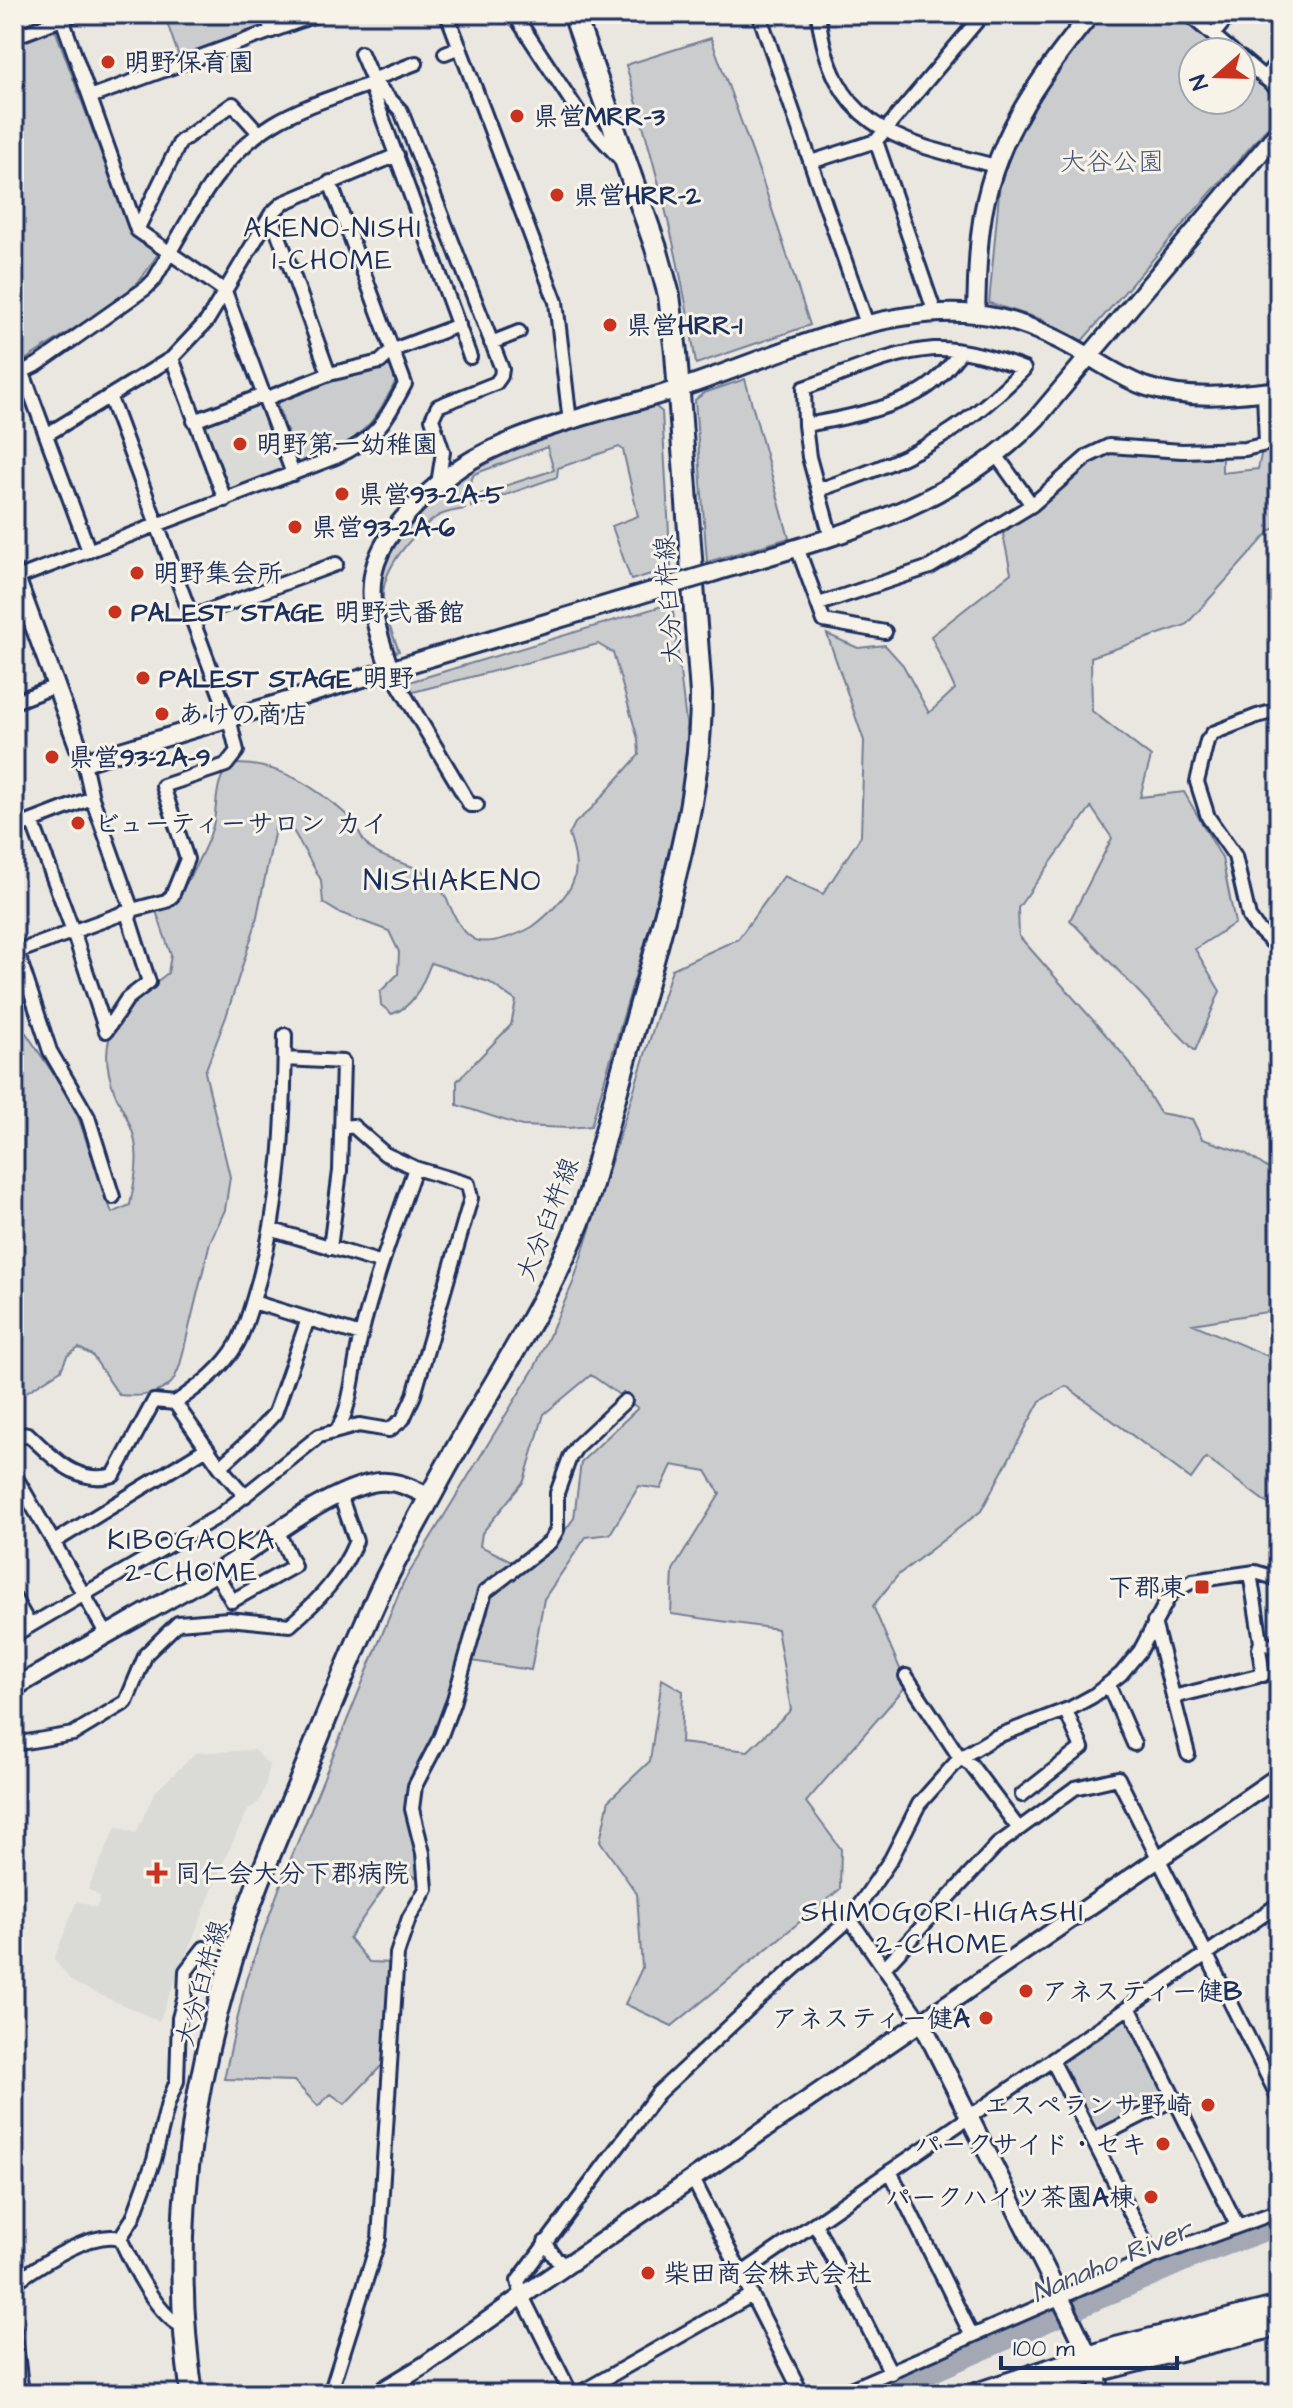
<svg xmlns="http://www.w3.org/2000/svg" width="1293" height="2408" font-family="'Architects Daughter','Klee One',sans-serif">
<style>
.built{fill:#dadad6}
.green{fill:#cbcccd;stroke:#737e96;stroke-width:2}
.lines{fill:none;stroke-linecap:round;stroke-linejoin:round}
.river{stroke:#a3a8b4;stroke-width:22}
.minor-casing{stroke:#1b2f5e;stroke-width:18}
.tertiary-casing{stroke:#1b2f5e;stroke-width:22}
.primary-casing{stroke:#1b2f5e;stroke-width:26}
.minor{stroke:#f7f3e8;stroke-width:12}
.tertiary{stroke:#f7f3e8;stroke-width:16}
.primary{stroke:#f7f3e8;stroke-width:20}
.tertiary-bridge-casing{stroke:#1b2f5e;stroke-width:22;stroke-linecap:butt}
.tertiary-bridge{stroke:#f7f3e8;stroke-width:16}
.poi-dot{fill:#c8321e;stroke:#f7f3e8;stroke-width:3}
.labels{text-anchor:middle;stroke-width:6;stroke-linejoin:round;paint-order:stroke}
.poi-label{font-size:26px;font-weight:bold;fill:#1b2f5e;stroke:#f7f3e8;text-anchor:start}
.park-label{font-size:26px;fill:#47567a;stroke:#f7f3e8}
.street-label{font-size:26px;fill:#1b2f5e;stroke:#f7f3e8}
.neighbourhood-label{font-size:28px;letter-spacing:2px;fill:#1b2f5e;stroke:#f7f3e8}
.water-label{font-size:28px;font-style:italic;fill:#445378;stroke:#f7f3e8}
.quarter-label{font-size:30px;letter-spacing:2px;fill:#1b2f5e;stroke:#f7f3e8}
</style>
<rect width="100%" height="100%" fill="#eae7e0"/>
<filter id="ink" filterUnits="userSpaceOnUse"><feTurbulence type="fractalNoise" baseFrequency=".0125" numOctaves="2"/><feDisplacementMap in="SourceGraphic" scale="16" xChannelSelector="R" yChannelSelector="G"/><feConvolveMatrix kernelMatrix="1 2 1 2 8 2 1 2 1" color-interpolation-filters="sRGB"/></filter>
<g filter="url(#ink)">
<path class="built" d="M258 399 282 465 279 471 227 490 198 422Z
M254 1750 269 1765 266 1784 259 1802 248 1810 226 1856 159 2021 72 1982 54 1959 77 1901 97 1908 100 1897 88 1889 116 1827 136 1833 155 1792 196 1753Z"/>
<path class="green" d="M164 14H264L265 28 186 58 178 54Z
M1103 14H1176L1222 52H1193V100H1241V68L1279 100V114L1082 341 1040 319 989 303 1000 183 1019 131 1061 65Z
M47 28 56 32 130 231 157 249 158 254 141 279 123 297 14 367V39Z
M711 38 763 182 810 325 696 364C681 260 655 166 626 65Z
M384 361H391L398 376C372 432 355 443 299 465L276 401Z
M745 379 789 538 707 562 695 400 704 393Z
M1273 399H1279V527L1271 530 1186 625 1091 657 1092 711 1151 757 1140 797 1184 792 1222 858 1235 923 1195 949 1220 991 1195 1051 1070 920 1112 838 1091 807 1018 908 1019 936 1128 1060 1160 1113 1192 1119 1202 1139 1245 1153 1279 1176V1310L1193 1324 1270 1357 1279 1364V1512L1206 1458 1191 1479 1066 1386 1040 1401 981 1511 898 1575 873 1606 907 1685 806 1802 841 1849 840 1889 672 2026 625 2004 642 1968 637 1894 600 1841 609 1800 650 1761 662 1679 683 1691 681 1743 748 1751 791 1710 777 1629 671 1614 673 1570 720 1494 706 1471 672 1465 661 1489 639 1486 610 1534 586 1537 544 1599 531 1670 471 1661 490 1592 555 1544 574 1518 581 1462 638 1408 591 1375 544 1414 524 1481 482 1533 480 1546 514 1562 480 1592 451 1701 409 1812 422 1879 396 1871 349 1938 369 1962 394 1963 387 2060 345 2104 331 2094 318 2106 294 2081 224 2079 246 1980 283 1878 403 1583 535 1367 573 1283 672 969 738 939 784 876 823 894 861 836 864 741 827 634 858 648 885 645 903 665 929 713 955 689 931 636 1011 573 1003 534 1078 470 1109 449 1222 452V473L1258 469Z
M654 405 662 412 671 568 631 580 612 526 638 516 623 450 619 447 558 468 557 477 471 507V497L554 470 547 447 474 474 463 498 465 509C455 511 443 512 435 518 413 534 383 567 383 596 383 614 393 634 399 651L393 653 380 608 379 581 383 568 396 542 446 486 465 472 499 453Z
M672 603 688 740 684 810 591 1126 568 1128 522 1126 457 1105V1081L511 1025 516 1001 489 982 431 963C422 985 415 1006 392 1014L381 1005 380 992 398 974 399 952 389 931 338 912 323 903 321 880 294 832 276 824 255 926 226 1017 205 1072 230 1177 225 1210 210 1242 180 1365C178 1370 175 1379 171 1383 158 1396 135 1397 119 1395L92 1355 79 1348 67 1356 61 1370 14 1400V1038L26 1033 73 1103 112 1213 130 1205C134 1183 140 1159 134 1137 130 1120 120 1107 114 1091 92 1031 124 1006 168 973L171 955 156 911C163 908 171 904 177 897 187 885 207 845 212 829 219 807 212 782 231 764 278 762 315 786 349 817 359 827 361 843 374 851 391 863 419 864 434 879 451 897 452 926 474 939 487 947 520 934 532 927 545 918 562 901 570 888 580 871 575 852 569 835L575 823 591 809 639 755 638 739 613 653 598 644 413 692 409 682Z
M1123 2017 1129 2018 1167 2095 1164 2101 1095 2133 1061 2065V2059Z"/>
<g class="lines">
<path class="river" d="M881 2394 1197 2255 1279 2225"/>
<defs>
<path id="minor" d="M65 14V27L137 230 225 291 293 474
M266 14 272 31
M447 14 556 302 570 422
M514 14 581 116 623 162
M759 14 867 324
M818 14C833 130 897 141 996 166
M1188 14 1233 52
M1213 35 1230 14
M14 37 75 14
M361 53 373 81 401 111 502 369 501 376 496 383 438 406 432 419 443 452 438 484
M445 53 460 47
M1241 58 1279 90
M1264 78 1279 60
M370 84 470 357
M90 97 318 14
M876 141 935 313
M811 162 876 141 983 14
M271 214 329 374
M137 230 180 142 233 104 259 133
M491 343 519 332
M172 358 225 500
M23 373 89 551
M14 376 38 364 146 288 154 280C188 223 214 160 273 124 302 106 338 96 370 84L377 78 416 63
M194 421 258 397H270L329 374 380 362 393 350 459 325
M805 425C841 419 909 406 936 380 945 372 953 361 961 352
M46 435 172 358 207 321 271 214 283 203 397 155
M818 490C907 460 957 438 1024 369 996 358 964 348 934 349 890 352 845 374 804 388L805 425 809 457 831 537
M1032 505 1088 456 1109 446 1182 451 1245 449 1266 444 1264 392
M797 547 824 621 885 632
M14 579 336 457C377 439 385 421 405 384L330 182
M819 604 930 567 1032 505 996 455
M192 617 336 564
M390 670 470 805H477
M14 702 56 686
M1279 710 1257 716 1213 733 1207 741 1197 782 1208 817 1235 856 1249 917 1256 927 1279 949
M32 821 73 931 106 1031 127 999 149 982 129 919 132 910 92 798 84 762
M14 828 92 798
M14 942 50 1051 88 1117 113 1197
M14 953 132 910 166 901 172 896 187 859 163 786 226 765 237 751 229 718 110 398
M285 1059 343 1062 340 1171 330 1248
M273 1230 382 1263
M253 1302 361 1335
M175 1403C199 1386 222 1370 237 1344 247 1325 253 1300 259 1280 282 1196 284 1121 285 1035
M337 1431C353 1402 353 1367 361 1335 375 1278 396 1223 415 1168
M14 1439 28 1434C52 1457 78 1486 114 1475L154 1401 175 1403 220 1467 245 1496
M220 1467 253 1437 275 1413 308 1319
M14 1474 106 1633
M54 1542 207 1448
M216 1573 232 1601 294 1566 278 1532
M1250 1573 1261 1642 1279 1649
M14 1598 30 1626
M1154 1622 1188 1754
M14 1635 219 1516 319 1436 359 1425 389 1430 403 1419 414 1395 471 1198 468 1184 415 1168 385 1154 353 1126 343 1127
M1261 1642 1259 1649 1263 1675
M906 1676 960 1758 971 1765 1019 1829
M1108 1684 1134 1744
M1173 1697 1258 1676
M14 1744 73 1734 126 1702 146 1654 178 1623 228 1619 290 1625C319 1600 341 1577 356 1541L340 1495
M1022 1795 1082 1748 1066 1711
M850 1919 922 2023
M884 1968 997 1845 1075 1788 1118 1778 1279 2099
M1129 2007 1237 2225
M1052 2060 1153 2257
M1093 2140 1174 2099
M890 2171 972 2336
M693 2179 802 2394
M815 2223 891 2373
M545 2242 556 2259 569 2264
M741 2274 1279 1904
M14 2283C38 2266 91 2230 120 2238
M185 2327C158 2319 132 2264 120 2238L133 2218 154 2160 168 2103 177 2081 179 2018 185 1996 186 1971 204 1948
M14 2328 22 2394
M330 2394 379 2239 397 1954 409 1918 426 1889 423 1853 412 1809 415 1786 440 1738 453 1703 485 1592 550 1542 557 1530V1493L570 1457 578 1445 625 1401
M571 2394 522 2296 518 2281 658 2093 760 1998 850 1919 891 1859 919 1804 960 1758 995 1737 1071 1708 1093 1696 1121 1674 1140 1651 1171 1593 1193 1581 1255 1572 1279 1579
M578 2394 752 2295
M839 2394 1153 2257 1279 2211"/>
<path id="tertiary" d="M976 314C977 285 977 257 981 228 991 144 1038 78 1091 14
M14 572 84 762 665 587
M709 574C828 538 947 512 1036 419L1279 131
M390 670C378 631 361 593 380 553 393 523 435 484 462 466 518 429 613 410 678 389 770 359 878 304 975 314 1014 318 1055 336 1088 356 1107 367 1126 380 1147 387 1189 401 1236 395 1279 390
M14 1688C80 1649 148 1612 215 1573 261 1546 320 1494 372 1483 394 1478 411 1488 430 1497
M922 2023 1074 2325 1096 2371 1101 2394
M377 2394 425 2365 522 2296 1279 1776"/>
<path id="primary" d="M192 2394C168 2236 191 2079 242 1928 258 1879 279 1832 299 1784 326 1718 352 1651 382 1587 399 1552 419 1518 437 1484 490 1385 554 1299 590 1192 610 1113 632 1035 654 957 678 869 701 785 701 694L676 353 669 295 656 248 574 14
M976 2394 1116 2348 1279 2307
M1028 2394 1096 2371 1279 2325"/>
</defs>
<use href="#minor" class="minor-casing"/>
<use href="#tertiary" class="tertiary-casing"/>
<use href="#primary" class="primary-casing"/>
<use href="#minor" class="minor"/>
<use href="#tertiary" class="tertiary"/>
<use href="#primary" class="primary"/>
<defs>
<path id="tertiary-bridge" d="M665 587 709 574"/>
</defs>
<use href="#tertiary-bridge" class="tertiary-bridge-casing"/>
<use href="#tertiary-bridge" class="tertiary-bridge"/>
</g>
</g>
<g class="poi-dot">
<circle cx="108" cy="62" r="8"/>
<circle cx="517" cy="116" r="8"/>
<circle cx="557" cy="195" r="8"/>
<circle cx="610" cy="325" r="8"/>
<circle cx="240" cy="444" r="8"/>
<circle cx="342" cy="494" r="8"/>
<circle cx="295" cy="527" r="8"/>
<circle cx="137" cy="573" r="8"/>
<circle cx="115" cy="612" r="8"/>
<circle cx="143" cy="678" r="8"/>
<circle cx="162" cy="714" r="8"/>
<circle cx="52" cy="757" r="8"/>
<circle cx="78" cy="823" r="8"/>
<rect x="1194" y="1579" width="16" height="16" rx="4"/>
<path d="M153 1861h8v8h8v8h-8v8h-8v-8h-8v-8h8z"/>
<circle cx="1026" cy="1991" r="8"/>
<circle cx="986" cy="2018" r="8"/>
<circle cx="1208" cy="2105" r="8"/>
<circle cx="1163" cy="2144" r="8"/>
<circle cx="1151" cy="2197" r="8"/>
<circle cx="648" cy="2273" r="8"/>
</g>
<g class="labels">
<g class="poi-label">
<text x="124" y="71">明野保育園</text>
<text x="533" y="125">県営MRR-3</text>
<text x="573" y="204">県営HRR-2</text>
<text x="626" y="334">県営HRR-1</text>
<text x="256" y="453">明野第一幼稚園</text>
<text x="358" y="503">県営93-2A-5</text>
<text x="311" y="536">県営93-2A-6</text>
<text x="153" y="582">明野集会所</text>
<text x="131" y="621">PALEST STAGE 明野弐番館</text>
<text x="159" y="687">PALEST STAGE 明野</text>
<text x="178" y="723">あけの商店</text>
<text x="68" y="766">県営93-2A-9</text>
<text x="94" y="832">ビューティーサロン カイ</text>
<text x="1186" y="1596" text-anchor="end">下郡東</text>
<text x="175" y="1882">同仁会大分下郡病院</text>
<text x="1042" y="2000">アネスティー健B</text>
<text x="970" y="2027" text-anchor="end">アネスティー健A</text>
<text x="1192" y="2114" text-anchor="end">エスペランサ野崎</text>
<text x="1147" y="2153" text-anchor="end">パークサイド・セキ</text>
<text x="1135" y="2206" text-anchor="end">パークハイツ茶園A棟</text>
<text x="664" y="2282">柴田商会株式会社</text>
</g>
<g class="park-label">
<text x="1112" y="170">大谷公園</text>
</g>
<g class="street-label">
<text transform="translate(668 600) rotate(-94)" y="9">大分臼杵線</text>
<text transform="translate(547 1219) rotate(-69)" y="9">大分臼杵線</text>
<text transform="translate(201 1983) rotate(-74)" y="9">大分臼杵線</text>
</g>
<g class="neighbourhood-label">
<text x="333" y="237">AKENO-NISHI<tspan x="333" dy="32">1-CHOME</tspan></text>
<text x="192" y="1549">KIBOGAOKA<tspan x="192" dy="32">2-CHOME</tspan></text>
<text x="943" y="1921">SHIMOGORI-HIGASHI<tspan x="943" dy="32">2-CHOME</tspan></text>
</g>
<g class="water-label">
<text transform="translate(1111 2260) rotate(-23)" y="10">Nanaho River</text>
</g>
<g class="quarter-label">
<text x="453" y="890">NISHIAKENO</text>
</g>
</g>
<rect width="1293" height="2408" fill="none" stroke="#f7f3e8" stroke-width="48"/>
<rect x="24" y="24" width="1245" height="2360" fill="none" stroke="#1b2f5e" stroke-width="3" filter="url(#ink)"/>
<g transform="translate(1217 76) rotate(250)"><circle r="38" fill="#f7f3e8" stroke="#9fa5b1" stroke-width="2"/>
<path d="M0-6L14 30L0 20L-14 30Z" fill="#c8321e"/>
<text y="-12" font-size="22" font-weight="bold" text-anchor="middle" fill="#1b2f5e">N</text>
</g>
<path d="M1001 2356v12h176v-12" fill="none" stroke="#1b2f5e" stroke-width="4"/>
<text x="1013" y="2356" font-size="24" fill="#1b2f5e" stroke="#f7f3e8" stroke-width="6" paint-order="stroke">100 m</text>
</svg>
